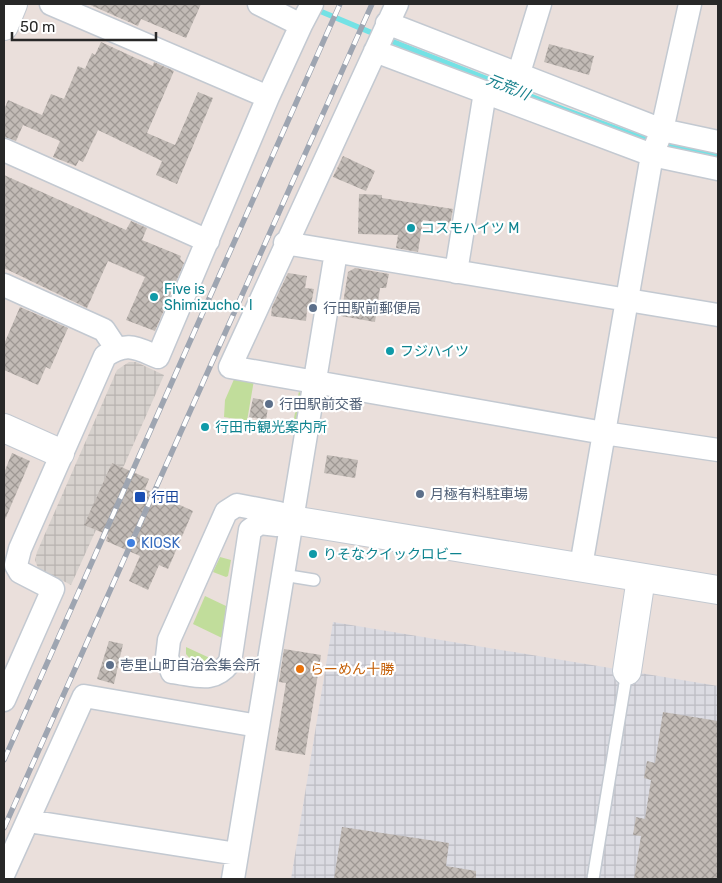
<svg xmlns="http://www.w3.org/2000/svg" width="722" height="883" font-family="Rubik,'Noto Sans JP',sans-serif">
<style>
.industrial{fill:url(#industrial-grid)}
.green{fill:#c1dd9b}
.plaza{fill:url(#plaza-grid)}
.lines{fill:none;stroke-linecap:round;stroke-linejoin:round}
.stream{stroke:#74e2e5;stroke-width:5.5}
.building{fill:url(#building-cross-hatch)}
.lane-casing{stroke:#c3c9d1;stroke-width:14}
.street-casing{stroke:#c3c9d1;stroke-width:25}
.secondary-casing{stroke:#c3c9d1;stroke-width:30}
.lane{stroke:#fff;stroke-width:11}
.street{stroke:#fff;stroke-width:22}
.secondary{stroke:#fff;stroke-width:28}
.rail-casing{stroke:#9ea5b1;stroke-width:5.5}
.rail{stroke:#fff;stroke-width:4;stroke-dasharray:11;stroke-linecap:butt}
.culture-dot{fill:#0f9aa8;stroke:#fff;stroke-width:2}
.service-dot{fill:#5c6f8a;stroke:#fff;stroke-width:2}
.transit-dot{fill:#1a4fb4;stroke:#fff;stroke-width:2}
.shop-dot{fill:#3f7fe0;stroke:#fff;stroke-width:2}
.food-dot{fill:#e8710a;stroke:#fff;stroke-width:2}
.labels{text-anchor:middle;stroke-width:4.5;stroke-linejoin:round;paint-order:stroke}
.culture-label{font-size:14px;fill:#0d838f;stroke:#fff;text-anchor:start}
.service-label{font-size:14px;fill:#4e5e75;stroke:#fff;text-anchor:start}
.transit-label{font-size:14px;fill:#164399;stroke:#fff;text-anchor:start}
.shop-label{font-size:14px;fill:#366cbe;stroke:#fff;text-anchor:start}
.food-label{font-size:14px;fill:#c56008;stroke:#fff;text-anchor:start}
.water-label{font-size:15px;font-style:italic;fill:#17818d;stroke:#fff}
</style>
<defs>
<pattern id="industrial-grid" width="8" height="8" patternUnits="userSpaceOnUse" patternTransform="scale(1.25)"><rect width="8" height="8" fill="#dbdbe2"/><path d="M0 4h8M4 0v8" fill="none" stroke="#bcbcc2"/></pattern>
<pattern id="plaza-grid" width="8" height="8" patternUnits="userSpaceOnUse" patternTransform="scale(1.25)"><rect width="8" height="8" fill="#d6d1cd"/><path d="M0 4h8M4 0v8" fill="none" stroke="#b8b3b0"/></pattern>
<pattern id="building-cross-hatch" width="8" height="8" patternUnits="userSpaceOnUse" patternTransform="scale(1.25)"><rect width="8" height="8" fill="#c2bbb6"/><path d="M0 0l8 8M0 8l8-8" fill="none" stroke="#9e9894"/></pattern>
</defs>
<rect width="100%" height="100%" fill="#eadfdb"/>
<path class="industrial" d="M333 622 718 686V879H291Z"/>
<path class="green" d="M235 377 254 380 247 421 224 417 225 400Z
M299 391 304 401 299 430 292 429Z
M220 557 231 560 228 576 226 577 213 572Z
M205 596 226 606 222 638 193 624Z
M186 647 212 659C202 665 193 663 186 654Z"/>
<path class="plaza" d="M129 362H136L164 375 123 468 112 463 85 525 96 530 71 585 38 568 35 560 37 552 117 370Z"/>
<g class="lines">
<path class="stream" d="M315 9 377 35
M386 39 563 109 653 142
M662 144 718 156"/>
</g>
<path class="building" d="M88 4H201L186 38 141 19 138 26Z
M101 42 153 66 154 62 174 71 147 133 175 145 198 92 213 98 177 184 156 175 162 161 98 130 83 162 79 160 76 166 53 157 60 141 23 125 16 141 4 137V110L8 100 42 115 51 94 64 99 78 66 85 69 92 53 95 55Z
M549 44 594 56 589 75 544 62Z
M343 156 375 171 366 191 333 177Z
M4 175 126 230 131 221 147 228 142 240 181 256 180 259 184 263 155 331 126 320 145 277 108 261 87 308 4 268Z
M359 194 382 195V198L453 209 450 224 423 220 418 252 396 248 398 235 358 234Z
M355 268 389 274 386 288H380L375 322 341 316 348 272Z
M288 273 307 276 305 288 314 289 310 310H307L306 321 271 316 272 307Z
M20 307 68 328 50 369 46 367 38 385 4 370V344Z
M253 398 269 401 266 420 249 417Z
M12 453 30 461 4 522V473Z
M327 455 358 460 355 478 324 473Z
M112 463 149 479 145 489 193 511 168 569 159 565 148 590 129 581 140 556 106 541 108 535 84 525Z
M109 641 123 644 114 684 97 679Z
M284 649 321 655 305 755 275 750 286 683 279 682Z
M663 712 718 721V879H634L641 836 633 835 636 817 645 819 651 780 644 778 647 761 655 763Z
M342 827 449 843 446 866 476 871V879H334Z"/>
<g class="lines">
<defs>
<path id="lane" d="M283 575 314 580
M593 879 627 671"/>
<path id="street" d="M51 4 268 97
M397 4 230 367 604 433 718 450
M387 23 662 130 718 142
M301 25 312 4
M375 51 652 155 718 169
M518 76 540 4
M4 150 208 241
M285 243 718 315
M456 272 485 92
M4 285 104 330 116 348
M237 505 279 513 292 520 277 525 260 523 250 530 230 662C213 684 197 675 172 672L167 657 169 640 226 512Z
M581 566 652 155 662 130 690 4
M4 700 53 589 20 572 16 565 20 549 105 356C127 341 136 348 158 357L268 97 301 25 259 4
M28 821 237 854
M4 873 84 696 258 726
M233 879 336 252"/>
<path id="secondary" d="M4 26 13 4
M4 428 60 453
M292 520 718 590
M627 671 641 578"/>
</defs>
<use href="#lane" class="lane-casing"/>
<use href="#street" class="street-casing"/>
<use href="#secondary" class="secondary-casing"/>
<use href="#lane" class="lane"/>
<use href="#street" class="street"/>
<use href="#secondary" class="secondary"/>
<defs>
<path id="rail" d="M4 760 340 4
M4 828 372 4"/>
</defs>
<use href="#rail" class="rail-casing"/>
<use href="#rail" class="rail"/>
</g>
<g class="culture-dot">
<circle cx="411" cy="228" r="5"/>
<circle cx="154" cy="297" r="5"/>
<circle cx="390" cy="351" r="5"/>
<circle cx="205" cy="427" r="5"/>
<circle cx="313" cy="554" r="5"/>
</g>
<g class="service-dot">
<circle cx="313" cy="308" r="5"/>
<circle cx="269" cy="404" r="5"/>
<circle cx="420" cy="494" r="5"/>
<circle cx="110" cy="665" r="5"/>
</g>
<rect class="transit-dot" x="134" y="491" width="12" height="12" rx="2.5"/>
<circle class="shop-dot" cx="131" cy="543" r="5"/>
<circle class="food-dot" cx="300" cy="669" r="5"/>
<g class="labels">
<g class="culture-label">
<text x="421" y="233">コスモハイツ M</text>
<text x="164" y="294">Five is<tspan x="164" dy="16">Shimizucho.Ⅰ</tspan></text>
<text x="400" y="356">フジハイツ</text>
<text x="215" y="432">行田市観光案内所</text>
<text x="323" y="559">りそなクイックロビー</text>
</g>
<g class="service-label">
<text x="323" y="313">行田駅前郵便局</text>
<text x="279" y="409">行田駅前交番</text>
<text x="430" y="499">月極有料駐車場</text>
<text x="120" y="670">壱里山町自治会集会所</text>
</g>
<g class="transit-label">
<text x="151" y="502">行田</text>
</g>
<g class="shop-label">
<text x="141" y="548">KIOSK</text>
</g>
<g class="food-label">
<text x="310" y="674">らーめん十勝</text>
</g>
<g class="water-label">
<text transform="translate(508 87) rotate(22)" y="5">元荒川</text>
</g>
</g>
<rect width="722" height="883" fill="none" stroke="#282828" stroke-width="10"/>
<path d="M12 32v8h144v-8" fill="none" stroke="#282828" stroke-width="2.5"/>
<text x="20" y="32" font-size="15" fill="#282828" stroke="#ffffff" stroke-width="4" paint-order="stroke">50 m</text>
</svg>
